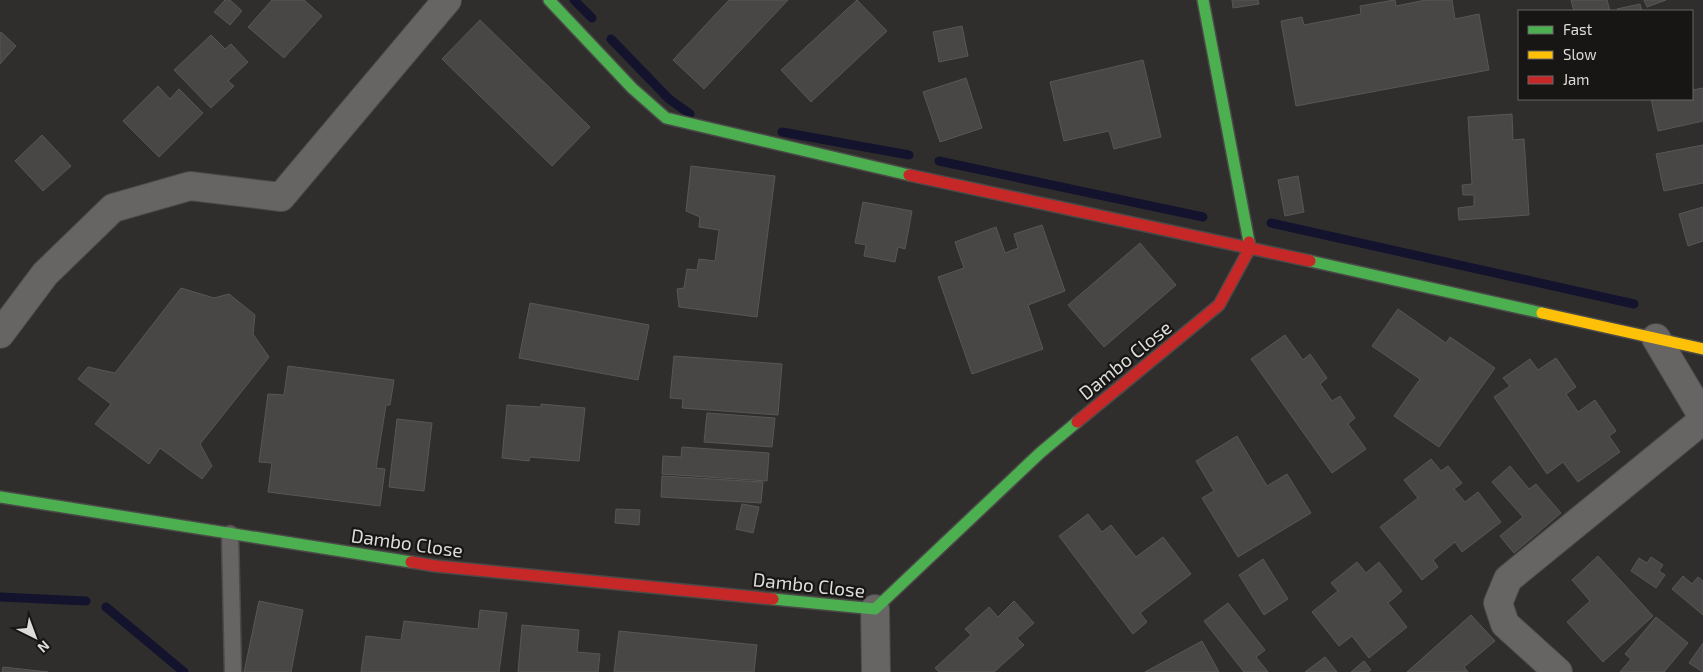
<svg xmlns="http://www.w3.org/2000/svg" width="1703" height="672" font-family="'Exo 2',sans-serif">
<style>
.lines{fill:none;stroke-linecap:round;stroke-linejoin:round}
.stream{stroke:#13132e;stroke-width:9}
.building{fill:#484746;stroke:#595755}
.lane-casing{stroke:#4b4a49;stroke-width:19}
.street-casing{stroke:#4b4a49;stroke-width:30}
.fast-casing{stroke:#4b4a49;stroke-width:14}
.slow-casing{stroke:#4b4a49;stroke-width:14}
.jam-casing{stroke:#4b4a49;stroke-width:14}
.lane{stroke:#676564;stroke-width:16}
.street{stroke:#676564;stroke-width:28}
.fast{stroke:#4caf50;stroke-width:11}
.slow{stroke:#ffc107;stroke-width:11}
.jam{stroke:#c62828;stroke-width:11}
.labels{text-anchor:middle;stroke-width:4.5;stroke-linejoin:round;paint-order:stroke}
.street-label{font-size:19px;fill:#dedcda;stroke:#181615}
</style>
<rect width="100%" height="100%" fill="#302e2c"/>
<g class="lines">
<path class="stream" d="M574 0 592 18
M611 39 669 99 690 114
M782 132 909 155
M939 161 1203 217
M1271 223 1634 304
M0 597 86 601
M106 607 184 672"/>
</g>
<path class="building" d="M225 0H230L242 11 230 25 214 12Z
M272 0H304L322 16 284 58 248 27Z
M729 0H788L704 89 673 60Z
M857 0 887 31 811 102 781 70Z
M1232 0H1258L1259 4 1233 8Z
M1394 0H1395L1396 6 1426 0H1452L1455 19 1479 14 1489 70 1296 106 1281 21 1302 17 1304 25 1361 14 1360 6Z
M1571 0H1607L1610 11H1574Z
M1644 0H1666L1647 7Z
M1640 4 1642 11H1618L1617 9Z
M480 20 590 127 552 166 442 59Z
M962 26 968 56 939 62 933 32Z
M1 32 16 46 0 64V34Z
M211 35 225 49 231 44 248 62 228 81 234 86 211 108 174 70Z
M1143 60 1161 137 1114 149 1109 131 1064 141 1050 82Z
M966 78 982 128 940 142 923 92Z
M1692 85 1693 90 1703 88V121L1658 131 1651 99H1692Z
M158 86 170 99 179 89 203 113 159 157 123 121Z
M1512 114 1513 140 1524 139 1529 215 1459 220 1458 208 1474 206V195H1463L1462 185 1472 184 1468 117Z
M42 135 71 166 43 191 15 161Z
M1703 145V183L1664 191 1656 154Z
M691 166 775 176 757 317 679 307 677 289 684 288 687 269 697 270 699 259 715 261 719 230 699 227 700 217 686 211Z
M1298 176 1304 212 1285 216 1278 180Z
M863 202 912 211 905 249 898 247 895 262 864 256 866 245 855 243Z
M1703 207V241L1688 246 1679 214Z
M1042 225 1065 291 1028 305 1043 349 972 374 938 277 964 268 955 242 996 227 1005 253 1018 248 1014 234Z
M1140 243 1176 285 1104 347 1068 305Z
M181 288 214 298 229 294 255 315 253 334 269 357 200 444 212 466 202 479 160 448 149 464 95 424 111 404 78 379 88 367 115 373Z
M530 303 649 325 638 380 519 358Z
M1398 309 1446 343 1450 337 1495 368 1439 447 1394 416 1420 379 1372 346Z
M1285 335 1303 360 1310 354 1327 378 1320 384 1332 401 1340 396 1355 418 1348 424 1366 449 1332 473 1251 359Z
M674 356 782 364 778 415 682 408 683 399 670 398Z
M1556 358 1576 387 1566 394 1578 412 1595 400 1616 431 1609 436 1620 452 1578 482 1563 462 1547 474 1494 397 1510 386 1503 378 1530 359 1538 370Z
M288 366 394 380 390 405H386L376 468 385 469 380 506 268 492 272 463 259 462 268 394 284 395Z
M541 404 585 408 579 461 530 457 529 461 502 458 507 405 541 407Z
M707 413 775 418 772 447 704 442Z
M397 419 432 423 424 491 389 487Z
M1237 436 1267 486 1287 474 1311 513 1238 557 1202 498 1214 491 1196 461Z
M682 447 769 453 767 481 662 474 663 456 681 457Z
M1431 459 1441 471 1448 466 1462 483 1454 489 1465 502 1478 492 1501 522 1462 552 1455 542 1433 560 1438 567 1422 580 1380 527 1418 498 1404 480Z
M1510 466 1529 489 1536 484 1561 513 1514 553 1500 536 1523 517 1492 482Z
M662 476 763 482 761 503 661 497Z
M742 504 759 507 753 533 736 529Z
M616 509 640 510 639 525 615 523Z
M1088 514 1102 532 1111 525 1136 557 1163 537 1191 574 1140 613 1147 622 1133 634 1059 536Z
M1598 556 1653 616 1603 662 1567 622 1590 601 1572 580Z
M1651 557 1663 565 1659 571 1665 575 1656 588 1631 571 1639 558 1647 563Z
M1263 559 1288 599 1264 615 1239 575Z
M1357 562 1366 573 1379 562 1402 591 1388 603 1407 627 1369 658 1352 636 1339 646 1312 612 1338 591 1331 583Z
M1683 576 1692 584 1698 577 1703 581V615L1672 589Z
M259 601 303 610 291 672H244Z
M1014 601 1034 623 1017 638 1024 645 994 672H939L935 668 971 635 965 629 989 607 998 617Z
M1228 603 1265 650 1256 657 1268 672H1244L1204 621Z
M480 610 507 613 499 672H361L366 636 401 640 404 621 478 629Z
M1471 615 1495 641 1464 667 1468 672H1407Z
M1656 617 1688 643 1664 672H1620L1631 659 1625 654Z
M522 625 579 630 577 652 600 654 598 672H518Z
M619 631 757 645 754 672H614Z
M1202 641 1219 672H1145Z
M1703 643V672L1689 663Z
M1325 657 1337 672H1305Z
M1364 661 1371 670 1368 672H1351Z
M3 667 48 672H2Z"/>
<g class="lines">
<defs>
<path id="lane" d="M230 534 233 672"/>
<path id="street" d="M0 334 45 274 113 208 190 186 281 197 447 0
M1656 338 1703 417
M875 609 876 672
M1558 672 1505 624 1498 603 1508 579 1703 420"/>
<path id="fast" d="M549 0 632 88 666 118 909 175
M1203 0 1249 242
M1310 261 1542 313
M0 497 411 562
M773 599 875 609 1040 453 1077 422"/>
<path id="slow" d="M1542 313 1703 349"/>
<path id="jam" d="M909 175 1310 261
M1077 422 1219 305 1250 248 1249 242
M411 562 436 566 773 599"/>
</defs>
<use href="#lane" class="lane-casing"/>
<use href="#street" class="street-casing"/>
<use href="#fast" class="fast-casing"/>
<use href="#slow" class="slow-casing"/>
<use href="#jam" class="jam-casing"/>
<use href="#lane" class="lane"/>
<use href="#street" class="street"/>
<use href="#fast" class="fast"/>
<use href="#slow" class="slow"/>
<use href="#jam" class="jam"/>
</g>
<g class="labels">
<g class="street-label">
<text transform="translate(1125 360) rotate(-39)" y="7">Dambo Close</text>
<text transform="translate(407 543) rotate(8)" y="7">Dambo Close</text>
<text transform="translate(809 585) rotate(6)" y="7">Dambo Close</text>
</g>
</g>
<rect x="1518" y="10" width="175" height="90" fill="#181615" stroke="#676564"/>
<rect x="1528" y="26" width="25" height="8" fill="#4caf50" stroke="#676564"/>
<text x="1563" y="35" font-size="15" fill="#dedcda">Fast</text>
<rect x="1528" y="51" width="25" height="8" fill="#ffc107" stroke="#676564"/>
<text x="1563" y="60" font-size="15" fill="#dedcda">Slow</text>
<rect x="1528" y="76" width="25" height="8" fill="#c62828" stroke="#676564"/>
<text x="1563" y="85" font-size="15" fill="#dedcda">Jam</text>
<g transform="translate(35 637) rotate(138)" stroke="#181615" stroke-width="4" paint-order="stroke">
<path d="M0-4L9 19L0 12L-9 19Z" fill="#dedcda"/>
<text y="-8" font-size="14" font-weight="bold" text-anchor="middle" fill="#dedcda">N</text>
</g>
</svg>
